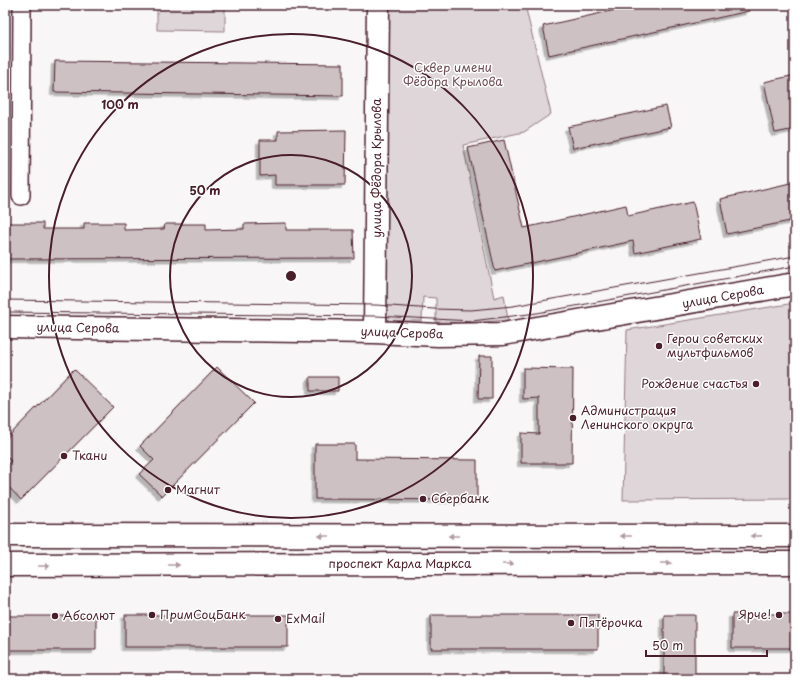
<svg xmlns="http://www.w3.org/2000/svg" width="800" height="684" font-family="'Playpen Sans',sans-serif">
<style>
.green{fill:#ded6d9;stroke:#947a82}
.building{fill:#cdc1c4;stroke:#4a1f2b;filter:url(#shadow)}
.lines{fill:none;stroke-linecap:round;stroke-linejoin:round}
.street-casing{stroke:#4a1f2b;stroke-width:20}
.secondary-casing{stroke:#4a1f2b;stroke-width:25}
.primary-casing{stroke:#4a1f2b;stroke-width:25}
.street{stroke:#fff;stroke-width:17}
.secondary{stroke:#fff;stroke-width:22}
.primary{stroke:#fff;stroke-width:22}
.tram{stroke:#4a1f2b;stroke-width:1}
.oneway{fill:#ae9aa0}
.ring{fill:none;stroke:#4a1f2b;stroke-width:2}
.poi-dot{fill:#4a1f2b;stroke:#fff;stroke-width:1.5}
.labels{text-anchor:middle;stroke-width:3;stroke-linejoin:round;paint-order:stroke}
.park-label{font-size:12px;fill:#6f4d56;stroke:#fff}
.street-label{font-size:12px;fill:#4a1f2b;stroke:#fff}
.poi-label{font-size:12px;fill:#4a1f2b;stroke:#fff;text-anchor:start}
.centre{fill:#4a1f2b;stroke:#fff;stroke-width:2}
.ring-label{font-size:12px;text-anchor:middle;font-weight:bold;fill:#4a1f2b;stroke:#fff;stroke-width:3;stroke-linejoin:round;paint-order:stroke}
</style>
<defs>
<filter id="shadow"><feDropShadow dx="-3.5" dy="3.5" stdDeviation="0" flood-color="#0004"/></filter>
</defs>
<rect width="100%" height="100%" fill="#f8f6f7"/>
<filter id="ink" filterUnits="userSpaceOnUse"><feTurbulence type="fractalNoise" baseFrequency=".025" numOctaves="2"/><feDisplacementMap in="SourceGraphic" scale="8" xChannelSelector="R" yChannelSelector="G"/><feConvolveMatrix kernelMatrix="1 2 1 2 8 2 1 2 1" color-interpolation-filters="sRGB"/></filter>
<g filter="url(#ink)">
<path class="green" d="M157 5H225V31L157 30Z
M382 5H525L551 114 524 132 463 145 494 298 504 295 508 320 470 323 436 322V298L423 297 422 321H389L383 311Z
M795 303V499L623 500 627 330Z"/>
<path class="building" d="M638 5H748L749 11 549 55 543 26Z
M55 61 343 64V96L54 92Z
M795 75V129L775 133 764 82Z
M666 106 671 127 573 148 568 127Z
M346 130 345 185H275V175L260 176V140H278V131Z
M504 140 524 228 626 205 628 216 693 202 701 239 635 253 633 241 495 271 468 148Z
M795 182V220L727 234 720 199Z
M5 223H43V229H84V223H124V230L164 229 165 224H206V230L244 229V224L286 223V230H353L354 258 5 259Z
M479 356H492V399H478Z
M217 367 254 403 162 496 139 474 154 460 140 446Z
M523 368 573 369 572 463H521V433L539 434V398L523 399Z
M74 369 113 407 21 500 5 483V467L11 461 5 455V440Z
M310 377H338V391H310Z
M315 444H355V459L477 460V500L315 499Z
M732 614H795V648H732Z
M125 615H288V647H125Z
M431 615H598V649H431Z
M664 615H695V679H664Z
M5 616H96V650H5Z"/>
<g class="lines">
<defs>
<path id="street" d="M21 196 22 5"/>
<path id="secondary" d="M5 327 375 332 438 335 503 334 795 284
M375 332 378 5"/>
<path id="primary" d="M5 535 795 536
M5 565 795 563"/>
</defs>
<use href="#street" class="street-casing"/>
<use href="#secondary" class="secondary-casing"/>
<use href="#primary" class="primary-casing"/>
<use href="#street" class="street"/>
<use href="#secondary" class="secondary"/>
<use href="#primary" class="primary"/>
<path class="tram" d="M5 300 376 305 434 309 471 310 513 306 795 256
M5 312 376 316 472 321 537 313 795 266"/>
</g>
<defs><path id="oneway-solid" d="M-6-.8H1V-3.2L6.5 0L1 3.2V.8H-6Z"/></defs>
<g class="oneway">
<use href="#oneway-solid" transform="translate(324 536) rotate(-180)"/>
<use href="#oneway-solid" transform="translate(454 536) rotate(-180)"/>
<use href="#oneway-solid" transform="translate(626 536) rotate(-180)"/>
<use href="#oneway-solid" transform="translate(756 536) rotate(179)"/>
<use href="#oneway-solid" transform="translate(666 563)"/>
<use href="#oneway-solid" transform="translate(508 564)"/>
<use href="#oneway-solid" transform="translate(174 565)"/>
<use href="#oneway-solid" transform="translate(44 566)"/>
</g>
</g>
<g class="ring">
<circle cx="291" cy="276" r="121"/>
<circle cx="291" cy="276" r="242"/>
</g>
<g class="poi-dot">
<circle cx="659" cy="346" r="4"/>
<circle cx="756" cy="384" r="4"/>
<circle cx="573" cy="418" r="4"/>
<circle cx="64" cy="456" r="4"/>
<circle cx="168" cy="490" r="4"/>
<circle cx="423" cy="499" r="4"/>
<circle cx="152" cy="615" r="4"/>
<circle cx="779" cy="615" r="4"/>
<circle cx="55" cy="616" r="4"/>
<circle cx="278" cy="619" r="4"/>
<circle cx="571" cy="623" r="4"/>
</g>
<g class="labels">
<g class="park-label">
<text x="453" y="72">Сквер имени<tspan x="453" dy="14">Фёдора Крылова</tspan></text>
</g>
<g class="street-label">
<text transform="translate(377 168) rotate(-90)" y="4">улица Фёдора Крылова</text>
<text transform="translate(723 297) rotate(-10)" y="4">улица Серова</text>
<text transform="translate(78 328) rotate(1)" y="4">улица Серова</text>
<text transform="translate(402 333) rotate(2)" y="4">улица Серова</text>
<text x="400" y="568">проспект Карла Маркса</text>
</g>
<g class="poi-label">
<text x="667" y="343">Герои советских<tspan x="667" dy="14">мультфильмов</tspan></text>
<text x="748" y="388" text-anchor="end">Рождение счастья</text>
<text x="581" y="415">Администрация<tspan x="581" dy="14">Ленинского округа</tspan></text>
<text x="72" y="460">Ткани</text>
<text x="176" y="494">Магнит</text>
<text x="431" y="503">Сбербанк</text>
<text x="160" y="619">ПримСоцБанк</text>
<text x="771" y="619" text-anchor="end">Ярче!</text>
<text x="63" y="620">Абсолют</text>
<text x="286" y="623">ExMail</text>
<text x="579" y="627">Пятёрочка</text>
</g>
</g>
<circle cx="291" cy="276" r="6" class="centre"/>
<g class="ring-label">
<text x="120" y="109">100 m</text>
<text x="205" y="195">50 m</text>
</g>
<rect width="800" height="684" fill="none" stroke="#fff" stroke-width="20"/>
<rect x="10" y="10" width="780" height="664" fill="none" stroke="#4a1f2b" stroke-width="1.5" filter="url(#ink)"/>
<path d="M646 650v6h121v-6" fill="none" stroke="#4a1f2b" stroke-width="2"/>
<text x="652" y="650" font-size="12" fill="#4a1f2b" stroke="#ffffff" stroke-width="3" paint-order="stroke">50 m</text>
</svg>
